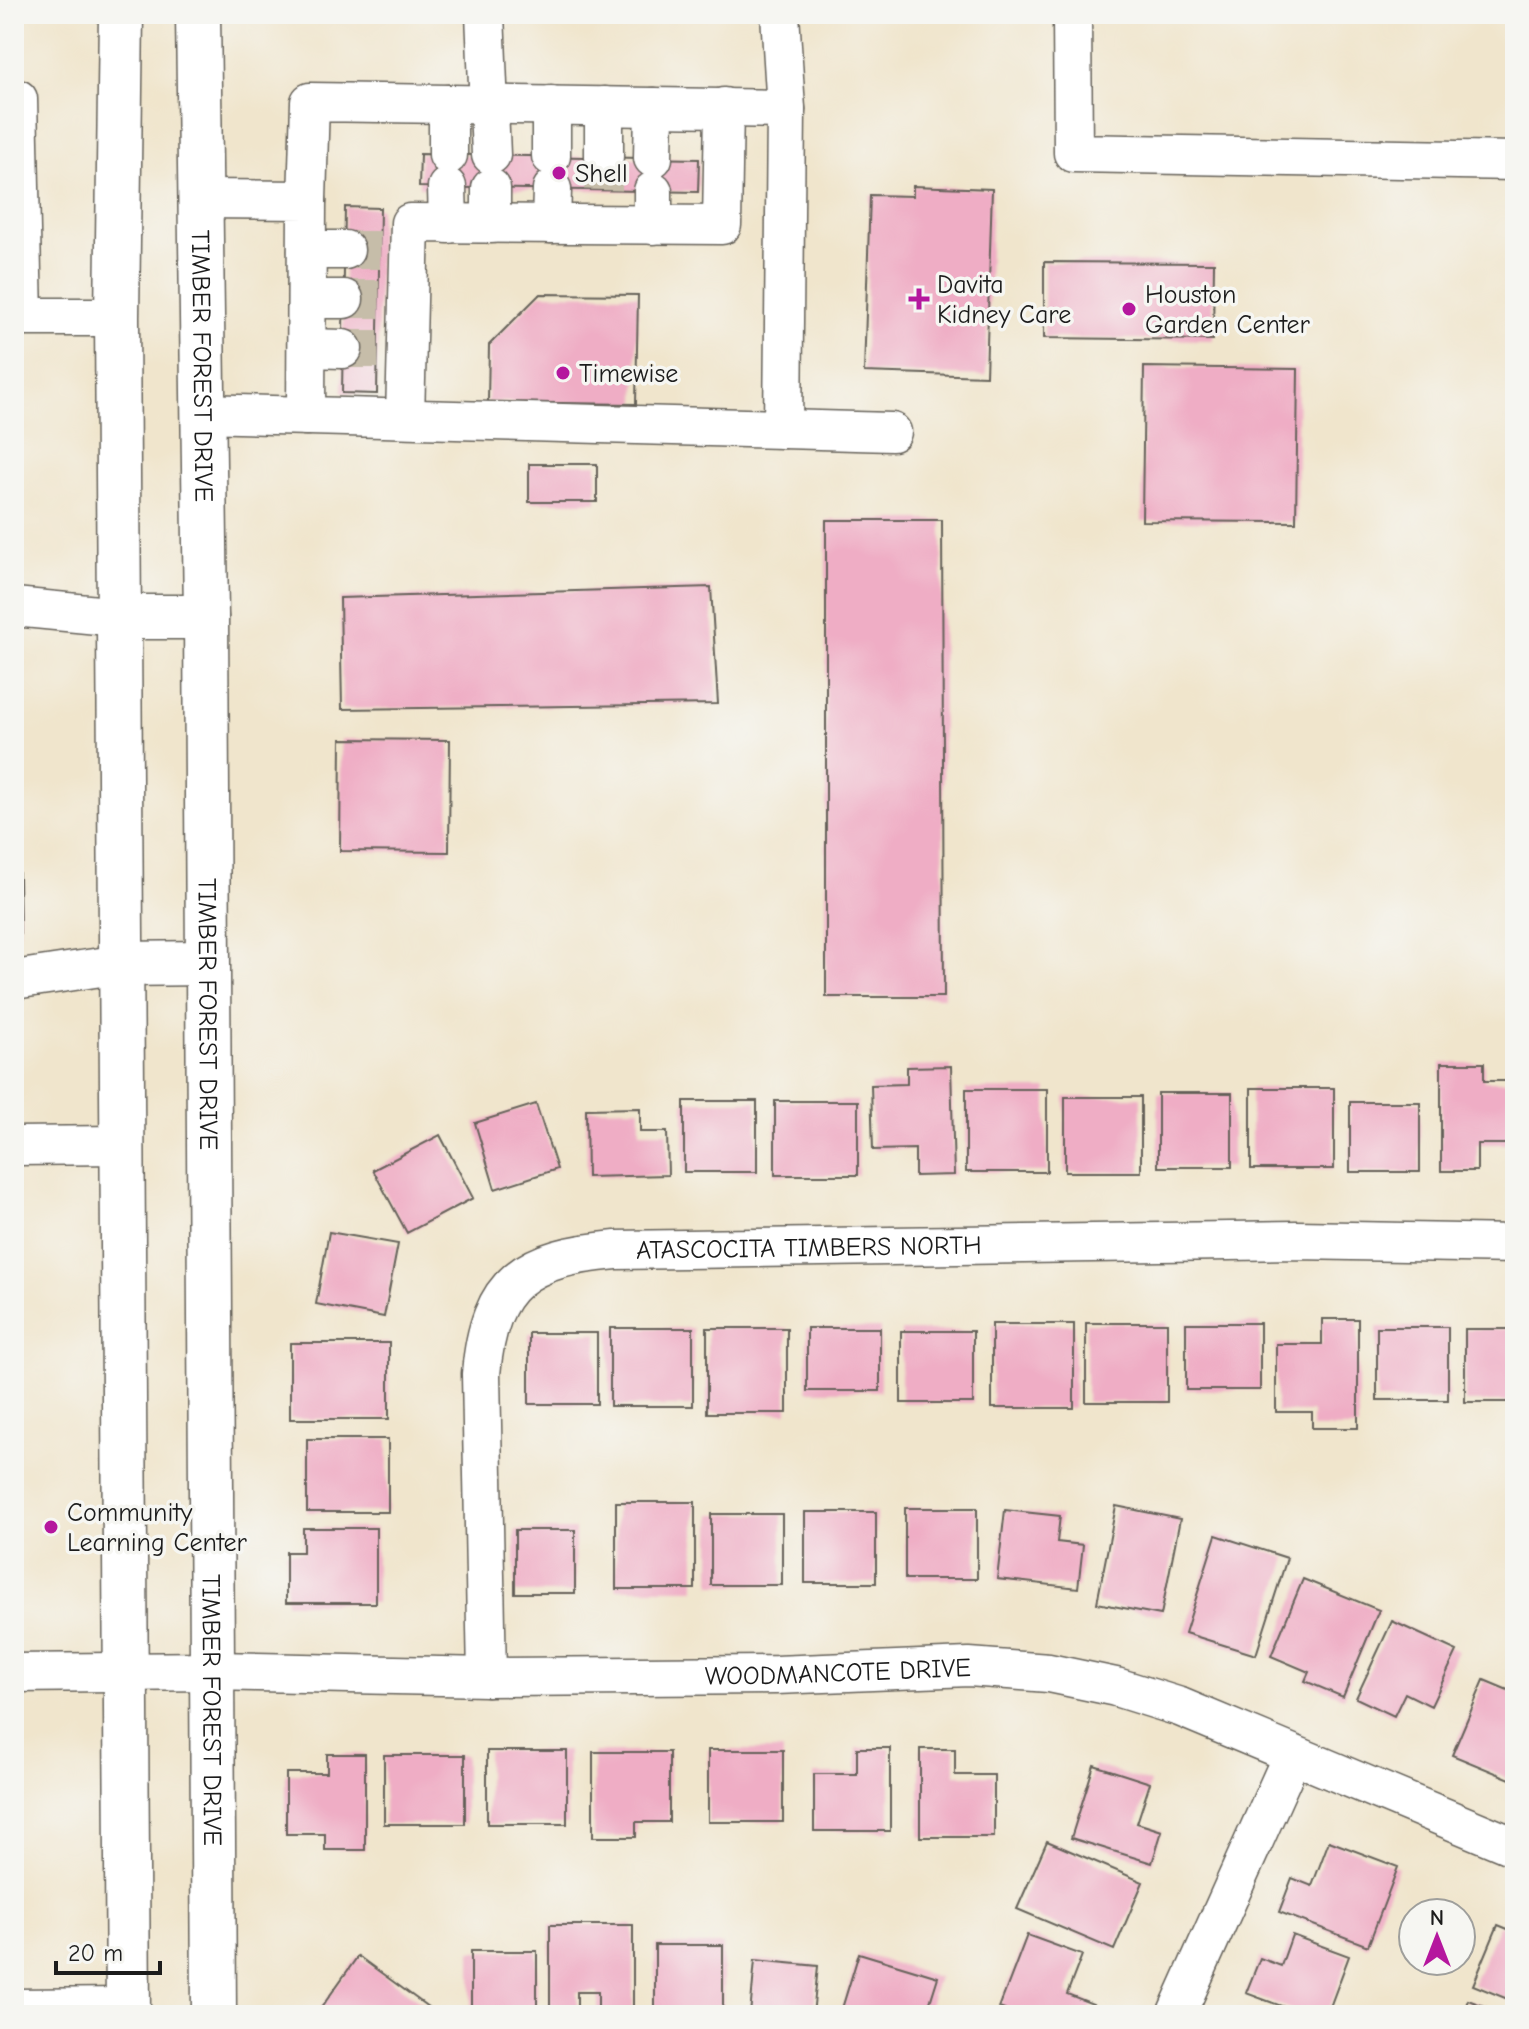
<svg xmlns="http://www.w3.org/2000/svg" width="1529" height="2029" font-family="'Comic Neue',sans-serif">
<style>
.building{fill:#efadc5}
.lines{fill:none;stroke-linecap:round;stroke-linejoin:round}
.minor-tunnel{stroke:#c6bda9;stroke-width:38;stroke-dasharray:38 19;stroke-linecap:butt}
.minor-casing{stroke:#66625a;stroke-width:41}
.major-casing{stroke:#66625a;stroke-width:47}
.minor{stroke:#fff;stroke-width:38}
.major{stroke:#fff;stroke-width:44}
.poi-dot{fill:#b5179e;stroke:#f6f6f2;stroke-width:3}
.labels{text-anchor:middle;stroke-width:7;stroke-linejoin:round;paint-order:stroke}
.poi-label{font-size:26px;fill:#1c1c1c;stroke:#f6f6f2;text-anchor:start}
.street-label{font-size:26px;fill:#1c1c1c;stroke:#f6f6f2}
</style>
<rect width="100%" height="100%" fill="#f6f6f2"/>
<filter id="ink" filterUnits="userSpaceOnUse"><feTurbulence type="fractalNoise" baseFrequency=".0125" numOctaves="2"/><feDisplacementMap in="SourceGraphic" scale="16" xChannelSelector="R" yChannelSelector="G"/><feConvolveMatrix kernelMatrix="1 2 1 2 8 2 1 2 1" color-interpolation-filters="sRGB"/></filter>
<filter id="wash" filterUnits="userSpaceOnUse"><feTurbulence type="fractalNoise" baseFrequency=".006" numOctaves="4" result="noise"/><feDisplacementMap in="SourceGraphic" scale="32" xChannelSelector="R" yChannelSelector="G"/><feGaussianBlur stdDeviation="1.8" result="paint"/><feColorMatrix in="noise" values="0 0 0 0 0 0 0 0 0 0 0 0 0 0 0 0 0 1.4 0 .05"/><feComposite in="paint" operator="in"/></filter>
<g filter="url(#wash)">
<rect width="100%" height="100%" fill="#f0e5cc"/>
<g id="blocks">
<path class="building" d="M420 154 699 159 698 192 419 187Z
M913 186 992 189 986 376 864 372 870 195 913 196Z
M345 207 380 208 377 394 342 393Z
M1044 262 1214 263 1213 340 1044 338Z
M540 294 638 295 636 404 488 402 489 345Z
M1144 367 1298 369 1296 522 1142 521Z
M529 464H597V502H529Z
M826 520H942L944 997H826Z
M711 587 718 704 342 709 340 598Z
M341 739 450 740 449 852 340 851Z
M14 757H17L20 935H14Z
M1441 1063H1484V1081H1515V1144H1477V1171H1441Z
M951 1066 954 1175 915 1176V1149L873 1150 871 1085 907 1084V1067Z
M1251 1088H1334V1169H1251Z
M966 1089H1047V1172H966Z
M1158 1093H1232V1167H1158Z
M1065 1097H1141V1172H1065Z
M684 1101H757V1172H684Z
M775 1101H858V1175H775Z
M1350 1102H1420V1172H1350Z
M536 1104 557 1169 495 1189 475 1123Z
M640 1108V1132H667L668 1175 587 1177 586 1109Z
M440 1135 473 1198 407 1233 373 1170Z
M329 1232 398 1244 384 1317 316 1304Z
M1322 1319H1358V1428H1312V1412H1276V1344H1322Z
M1086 1323H1167V1402H1086Z
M1186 1323H1260V1390H1186Z
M992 1324H1074V1408H992Z
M1377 1327H1448V1400H1377Z
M610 1328H693V1406H610Z
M707 1328H787V1413H707Z
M807 1328H880V1391H807Z
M1465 1329H1515V1402H1465Z
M901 1331H973V1403H901Z
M529 1333H597V1404H529Z
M290 1343H389V1419H290Z
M307 1439H388V1512H307Z
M616 1502H695V1589H616Z
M1116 1506 1180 1519 1161 1615 1097 1603Z
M905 1508H977V1579H905Z
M1005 1510 1060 1516 1057 1542 1083 1545 1078 1588 997 1579Z
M805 1512H876V1583H805Z
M711 1514H782V1585H711Z
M303 1528H376V1603H286V1552H303Z
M515 1530H575V1593H515Z
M1216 1535 1287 1558 1256 1655 1185 1633Z
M1303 1579 1379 1610 1343 1697 1305 1681 1309 1672 1271 1656Z
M1392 1621 1457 1651 1431 1706 1405 1693 1394 1716 1356 1698Z
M1484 1680 1515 1693V1781L1452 1755Z
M857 1748H890V1831H814V1774H857Z
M920 1749H955V1775H994V1837H920Z
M708 1750H783V1822H708Z
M487 1751H567V1824H487Z
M593 1752H669V1822H636V1837H593Z
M327 1754H365V1850H325V1834H286V1773H327Z
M384 1755H465V1824H384Z
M1094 1765 1150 1783 1137 1823 1162 1831 1152 1863 1071 1838Z
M1047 1841 1143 1882 1114 1950 1017 1909Z
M1329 1841 1398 1867 1368 1946 1279 1912 1292 1878 1312 1886Z
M550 1925H633V2015H598V1992H577V2012H550Z
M1498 1925 1515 1932V2002L1473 1985Z
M1027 1935 1082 1955 1067 1994 1093 2004 1088 2015H1018L999 2008Z
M1292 1935 1349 1956 1327 2015H1306L1246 1993 1260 1958 1281 1966Z
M655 1945H723V2015H655Z
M471 1951H537V2015H471Z
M859 1953 938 1977 926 2015H840Z
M358 1956 432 2010 429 2015H316Z
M755 1960 818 1966 813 2015H750Z
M1468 2000 1508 2015H1462Z"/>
</g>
</g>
<g filter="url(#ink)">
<use href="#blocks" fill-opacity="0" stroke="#66625a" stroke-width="2"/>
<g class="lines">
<path class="minor-tunnel" d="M603 190 604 157
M345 250H380
M344 299H379
M343 349H378"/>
<defs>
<g id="minor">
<path d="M485 14 491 155"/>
<path d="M1072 14 1073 153 1515 161"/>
<path d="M14 99H18L23 317"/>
<path d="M448 104V155"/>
<path d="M551 105V156"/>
<path d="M604 106V157"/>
<path d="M653 158 654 107"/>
<path d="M447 187 448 224"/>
<path d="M491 188V224"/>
<path d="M653 191V225"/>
<path d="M201 199 307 200 306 416"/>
<path d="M307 200 310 102 786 109"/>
<path d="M551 224 552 189"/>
<path d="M307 250H345"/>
<path d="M307 299H344"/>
<path d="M14 317H117"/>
<path d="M307 348 343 349"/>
<path d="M203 413 783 429 786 109 780 14"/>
<path d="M405 418 410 223 722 225 724 107"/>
<path d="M783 429 892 432"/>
<path d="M14 607 119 617"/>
<path d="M14 980 121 964"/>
<path d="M14 1146 122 1145"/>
<path id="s1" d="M14 1673 214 1671 487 1677 776 1675 969 1667 1049 1673 1116 1687 1180 1707 1515 1847"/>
<path id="s2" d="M487 1677 481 1374C489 1280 526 1258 616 1250L1297 1240 1515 1244"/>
<path d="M14 2008 128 2007"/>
<path d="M1176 2015 1292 1756"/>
</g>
<g id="major">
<path d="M121 14 117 317 128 2015"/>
<path id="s3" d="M198 14 206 617 214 2015"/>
<path d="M119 617H206"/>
<path d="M121 964 207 963"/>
</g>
</defs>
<use href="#minor" class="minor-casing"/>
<use href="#major" class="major-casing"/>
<use href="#minor" class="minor"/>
<use href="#major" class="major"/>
</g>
</g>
<g class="poi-dot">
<circle cx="559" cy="173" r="8"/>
<path d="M915 287h8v8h8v8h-8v8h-8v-8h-8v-8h8z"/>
<circle cx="1129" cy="309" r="8"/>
<circle cx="563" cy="373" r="8"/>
<circle cx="51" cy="1527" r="8"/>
</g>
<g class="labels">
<g class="poi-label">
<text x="575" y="182">Shell</text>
<text x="937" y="293">Davita<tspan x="937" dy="30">Kidney Care</tspan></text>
<text x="1145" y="303">Houston<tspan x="1145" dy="30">Garden Center</tspan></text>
<text x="579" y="382">Timewise</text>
<text x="67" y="1521">Community<tspan x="67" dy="30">Learning Center</tspan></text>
</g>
<g class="street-label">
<text dy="9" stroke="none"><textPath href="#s3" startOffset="352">TIMBER FOREST DRIVE</textPath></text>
<text dy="9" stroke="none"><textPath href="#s3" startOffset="1000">TIMBER FOREST DRIVE</textPath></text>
<text dy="9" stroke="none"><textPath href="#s2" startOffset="704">ATASCOCITA TIMBERS NORTH</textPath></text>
<text dy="9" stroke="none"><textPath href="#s1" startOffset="824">WOODMANCOTE DRIVE</textPath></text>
<text dy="9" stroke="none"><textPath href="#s3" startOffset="1696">TIMBER FOREST DRIVE</textPath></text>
</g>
</g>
<rect width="1529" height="2029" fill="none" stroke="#f6f6f2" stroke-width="48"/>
<g transform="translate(1437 1937)"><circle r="38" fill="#f6f6f2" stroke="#9f9f9c" stroke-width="2"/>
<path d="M0-6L14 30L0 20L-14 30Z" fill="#b5179e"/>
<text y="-12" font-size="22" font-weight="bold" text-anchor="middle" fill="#1c1c1c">N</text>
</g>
<path d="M56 1961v12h104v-12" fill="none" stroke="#1c1c1c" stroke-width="4"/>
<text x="68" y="1961" font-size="24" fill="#1c1c1c" stroke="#f6f6f2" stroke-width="6" paint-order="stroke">20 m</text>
</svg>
